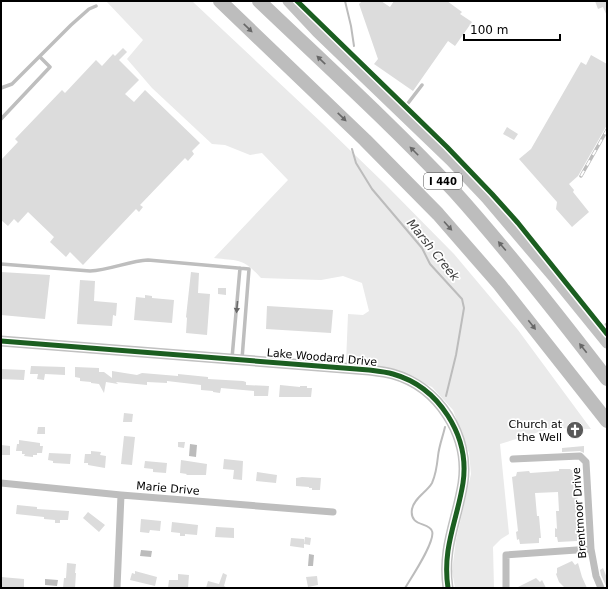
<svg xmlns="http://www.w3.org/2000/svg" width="608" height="589" font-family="'DejaVu Sans',sans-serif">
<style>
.green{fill:#eaeaea}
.water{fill:#bcbcbc}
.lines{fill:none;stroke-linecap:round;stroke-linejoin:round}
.stream{stroke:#bcbcbc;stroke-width:2}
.building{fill:#dcdcdc}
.lane{stroke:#bebebe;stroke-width:3.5}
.street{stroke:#bebebe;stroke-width:7}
.secondary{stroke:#c1c1c1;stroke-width:11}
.highway{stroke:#bdbdbd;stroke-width:14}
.rail-casing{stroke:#bdbdbd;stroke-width:3.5}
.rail{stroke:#fff;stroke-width:2;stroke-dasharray:6;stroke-linecap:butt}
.cycleway-casing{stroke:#fff;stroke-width:8}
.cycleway{stroke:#1b5e20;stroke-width:5}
.oneway{fill:#686868}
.labels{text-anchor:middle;stroke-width:3.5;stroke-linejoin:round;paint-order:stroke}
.shield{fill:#fff;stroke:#4c4c4c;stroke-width:1}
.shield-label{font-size:10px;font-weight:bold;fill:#000}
.street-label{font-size:11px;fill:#000;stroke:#fff}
.poi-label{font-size:11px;fill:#000;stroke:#fff;text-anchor:end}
.water-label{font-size:12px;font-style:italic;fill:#404040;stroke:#fff}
</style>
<rect width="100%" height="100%" fill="#fff"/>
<path class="green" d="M106 1H192L322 123 384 183 454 254 518 330 591 429 552 428 500 444 509 534 501 539 493 547 494 588H455L452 571 456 540 471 474 469 453 453 410 432 387 392 369 346 363 348 314 363 315 369 311 362 283 343 276 321 280 261 278C243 258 239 261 214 258L288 180 262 153 250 155 225 145 212 144 152 88 127 59 143 40Z"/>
<path class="water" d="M190 444 197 445 196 457 189 456Z
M141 550 152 551 151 557 140 556Z
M309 554 314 555 313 566H308Z
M45 579 58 580 57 586 45 585Z"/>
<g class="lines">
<path class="stream" d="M345 1 351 26 354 46
M352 149 356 163 372 189 422 248 430 264 462 299 464 308 456 355 446 396
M405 588C411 578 436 541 432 531 429 522 409 527 412 509 414 498 427 492 432 483 436 474 437 466 438 456 439 446 443 436 445 427"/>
</g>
<path class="building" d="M362 1H381L390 7 394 1H447L462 12 460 14 472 22 455 46 448 41 413 91 374 64 378 59 359 4Z
M595 1H607V16L603 7 598 9Z
M123 48 127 52 119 60 139 80 125 94 134 102 145 90 200 143 192 151 194 154 188 161 185 158 140 205 143 207 139 212 136 209 83 265 70 252 66 257 50 242 54 237 28 212 18 223 14 219 8 226 1 220V160L18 142 15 139 62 90 65 93 96 60 102 66 113 54 115 56Z
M591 55 607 64V125L578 176 569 184 574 190 573 192 589 212 572 227 556 209 557 202 519 159 531 149 581 62 586 65Z
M507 127 518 134 514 140 503 134Z
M1 272 50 275 45 319 1 315Z
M191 272 199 273 198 293 210 294 207 335 186 333 187 318 186 317Z
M80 280 95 281 94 301 117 303 116 316 113 315 112 326 77 324Z
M218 288H226V295L218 294Z
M145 295 152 296V298L174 300 172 323 134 320 136 297 145 298Z
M267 306 333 310 331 333 266 329Z
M31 366 65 367V375L45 374 44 380 37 379 38 374H30Z
M75 367 99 368V372H104L112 378V371L137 375 142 373 178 376V374L208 377V379L243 381 246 382V385L269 386 268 396H254V391L221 388 220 393 213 392V391L201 390V385L167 381V383L147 382V385L116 382 118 384 106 382 104 393 99 384 91 383V382L80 381V378L75 377Z
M1 369 25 370 24 380 1 379Z
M280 385 300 387V386H307V388H312L311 397H279Z
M124 413 133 414 132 422H123Z
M38 427H45V434H37Z
M124 436 135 437 132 465 121 464Z
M19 440 40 443V446H43L42 453H37V455H33V457L24 456 25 454H22V451H16L17 444H19Z
M178 442H185L184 448 178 447Z
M1 445 10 446V455H1Z
M584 446V453L580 451 562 452V448Z
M91 451 101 452 100 455 106 456 105 468 88 465V463H84L85 454H91Z
M49 453 71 454 70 464 53 463V461L48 460Z
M224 459 243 461 242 480 233 479 234 470 223 469Z
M181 460 207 464 206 475H186L187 474 180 473Z
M145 461 167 463 166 473 153 472V469L144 468Z
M559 469H570L571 470H573V472H576L580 535H577V541L558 542 557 537H555V528L557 529 556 511H559L558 492 535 493 537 516H539L541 538H539V543L520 544 519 539 517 540 516 532 518 531 512 477 516 476 517 472 529 471 530 473 559 471Z
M257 472 277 475 276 483 256 481Z
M302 477 321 478 320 490H312V488H309V487L296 486V478Z
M17 505 37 507V509L69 511 68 520H60V523H55V520L44 519V517L16 514Z
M88 512 105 525 99 532 83 518Z
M141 519 161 521 160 531 150 530 149 533 140 532Z
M172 522 198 525 197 535 185 534V536H180V533L171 532Z
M216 527 234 528V538L215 537Z
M305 537 311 538 310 545 304 544V548L290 546 291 538 304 539V544Z
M572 561 575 565 578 563 582 577 587 588H565L559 582 556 574 557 573V568Z
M67 563 76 564 75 573H76L75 588H63L64 578H66Z
M603 568 607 578V588L601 575 600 570Z
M135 571 157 577 155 586 130 580 132 573 135 574Z
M223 573 227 575 224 586 227 588H206L208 581 219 584Z
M178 574 189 575 188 588H168L169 580H178Z
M317 576 318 585 308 587 306 577Z
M1 577 24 579V588H1Z
M536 578 540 582 542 580 546 588H516Z"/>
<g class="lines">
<path class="lane" d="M1 88 12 84 71 25 89 9 96 6
M402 111 422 85
M1 119 50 67 40 57
M1 264 90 271C110 270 129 261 148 260L249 269 242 359
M599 331 607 324
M232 358 240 268"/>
<path class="street" d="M513 459 580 456 586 462 591 549 596 576 601 588
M1 483 121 495 333 512
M117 588 121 495
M506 588V555L591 549"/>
<path class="secondary" d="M288 1 317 32 450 160 486 198 555 279 607 343
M1 341 369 370C377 371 386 372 393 374 439 387 470 436 463 483 457 521 442 548 448 588"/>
<path class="highway" d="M220 1 365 140 438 214 499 284 607 421
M259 1C325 64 392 125 454 191 508 251 558 315 607 379"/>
<defs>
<path id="rail" d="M581 176 607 130"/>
</defs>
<use href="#rail" class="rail-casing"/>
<use href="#rail" class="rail"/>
<defs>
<path id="cycleway" d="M297 1 447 147 492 194 518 223 607 334
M1 341 369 370C377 371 386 372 393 374 439 387 470 436 463 483 457 521 442 548 448 588"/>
</defs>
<use href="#cycleway" class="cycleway-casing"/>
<use href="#cycleway" class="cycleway"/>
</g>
<defs><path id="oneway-solid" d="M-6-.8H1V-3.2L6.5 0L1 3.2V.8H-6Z"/></defs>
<g class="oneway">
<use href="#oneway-solid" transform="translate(248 28) rotate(44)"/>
<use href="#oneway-solid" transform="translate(321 60) rotate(-136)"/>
<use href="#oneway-solid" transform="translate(342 117) rotate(44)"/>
<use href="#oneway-solid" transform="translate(414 151) rotate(-135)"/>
<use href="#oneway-solid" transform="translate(448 226) rotate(48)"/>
<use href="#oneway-solid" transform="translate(502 246) rotate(-130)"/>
<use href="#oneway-solid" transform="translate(237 307) rotate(95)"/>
<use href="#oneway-solid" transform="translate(532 325) rotate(52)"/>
<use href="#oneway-solid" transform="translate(583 348) rotate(-128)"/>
</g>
<defs>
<symbol id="church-disc" viewBox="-11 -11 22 22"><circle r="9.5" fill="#595959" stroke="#fff"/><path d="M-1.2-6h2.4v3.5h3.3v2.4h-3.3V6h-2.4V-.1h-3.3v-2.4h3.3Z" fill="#fff"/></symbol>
</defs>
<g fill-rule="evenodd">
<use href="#church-disc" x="565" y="420" width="20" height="20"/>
</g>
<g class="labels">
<rect class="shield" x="424" y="173" width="38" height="16" rx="3"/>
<g class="shield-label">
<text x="443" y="185">I 440</text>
</g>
<g class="street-label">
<text transform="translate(322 357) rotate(5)" y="4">Lake Woodard Drive</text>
<text transform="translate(168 488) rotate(5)" y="4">Marie Drive</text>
<text transform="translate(579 513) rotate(-94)" y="4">Brentmoor Drive</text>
</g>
<g class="poi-label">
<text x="562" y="428">Church at<tspan x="562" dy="13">the Well</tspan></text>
</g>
<g class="water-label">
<text transform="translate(433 250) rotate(51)" y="4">Marsh Creek</text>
</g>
</g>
<rect width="608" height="589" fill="none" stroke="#000000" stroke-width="4"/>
<path d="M464 34v6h96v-6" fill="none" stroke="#000000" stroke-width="2"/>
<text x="470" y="34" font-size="12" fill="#000000" stroke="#ffffff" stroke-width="3" paint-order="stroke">100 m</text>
</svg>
